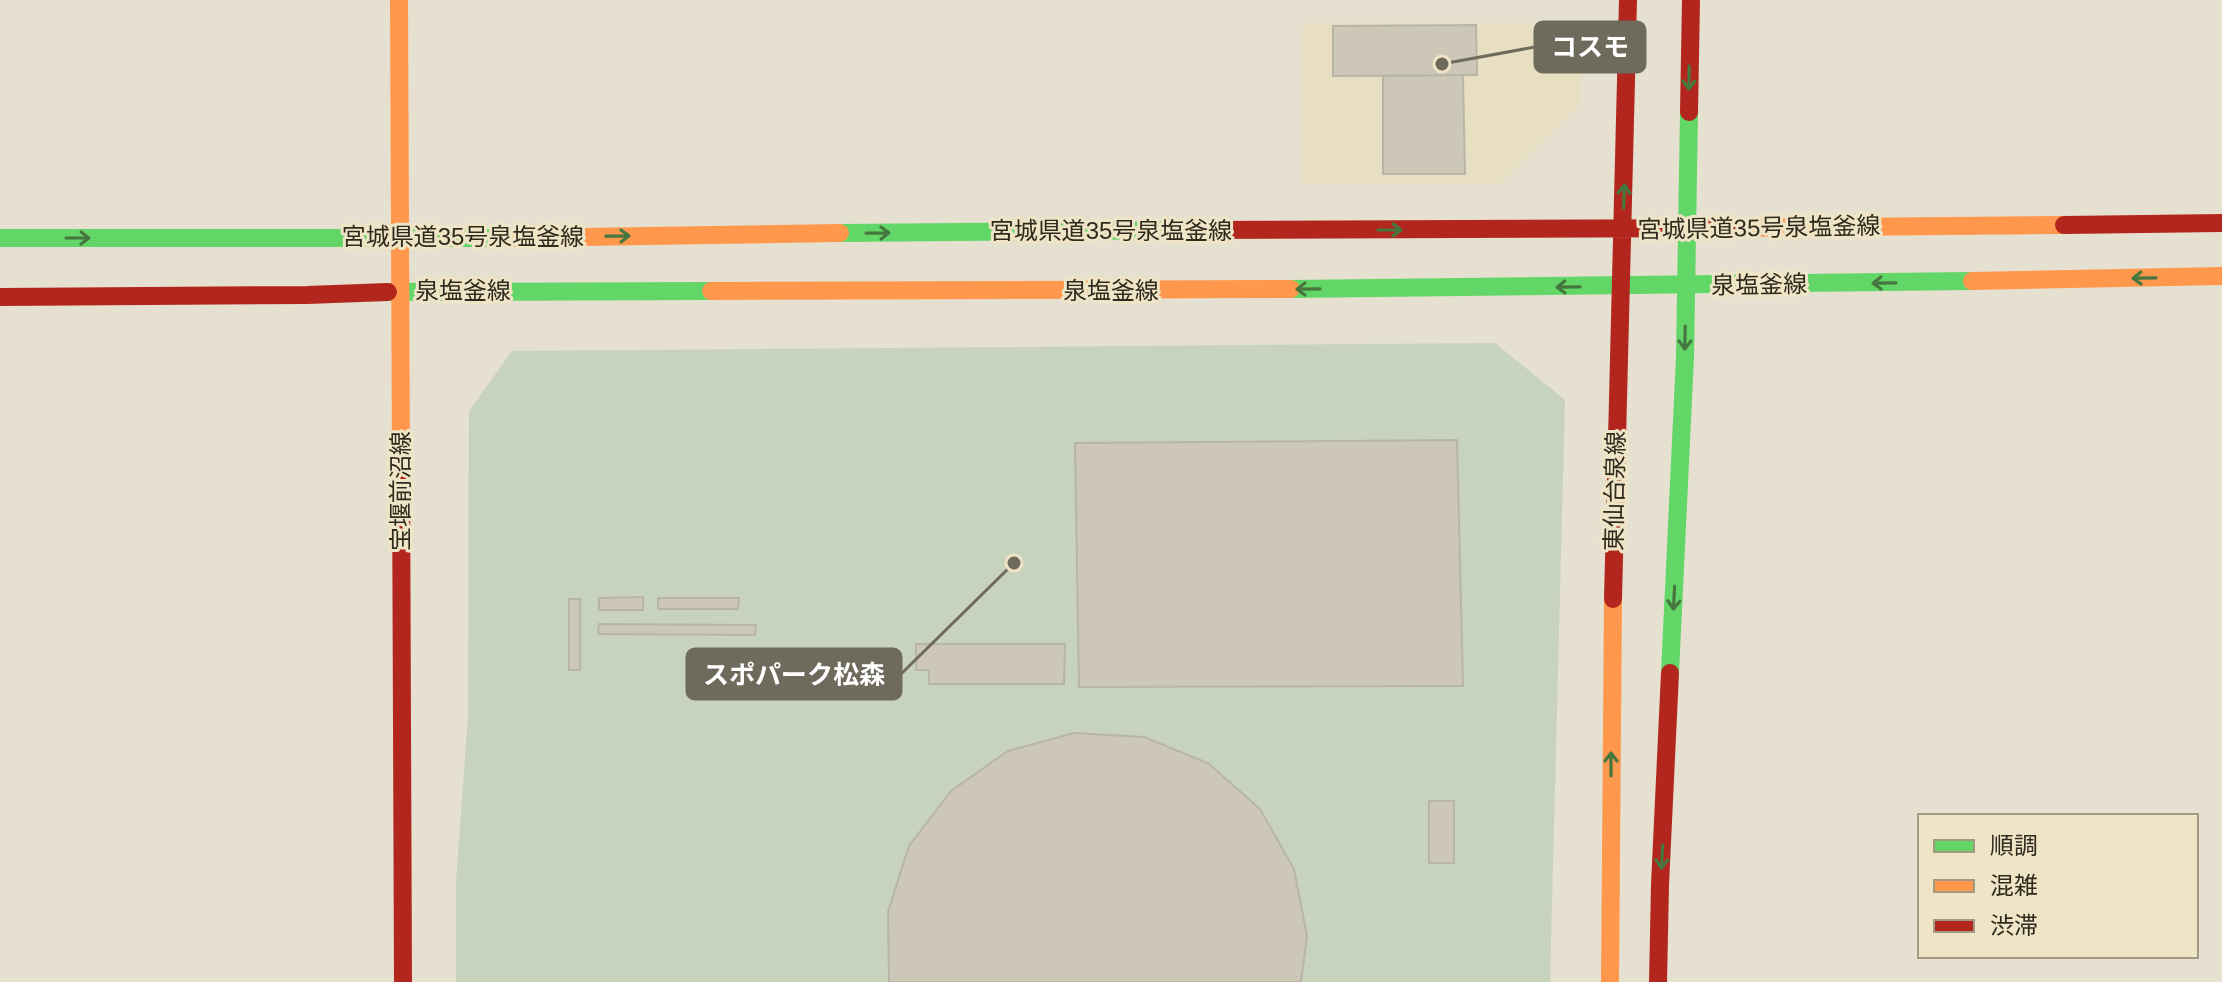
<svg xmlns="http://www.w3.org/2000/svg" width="2222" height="982" font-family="Arial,'Noto Sans JP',sans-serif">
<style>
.built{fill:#e8dec1}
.green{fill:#c8d3bd}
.building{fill:#ccc7b7;stroke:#b8b5a7;stroke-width:2}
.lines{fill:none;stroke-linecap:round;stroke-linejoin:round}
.fast{stroke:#63d668;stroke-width:18}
.slow{stroke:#ff974d;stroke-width:18}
.jam{stroke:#b3261e;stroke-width:18}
.oneway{stroke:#46773f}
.labels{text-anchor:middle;stroke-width:6;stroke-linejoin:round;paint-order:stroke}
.street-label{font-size:24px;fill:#2e2a1e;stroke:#efe4c5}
.leader{fill:none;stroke:#6e6a5c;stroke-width:3}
.callout-dot{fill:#6e6a5c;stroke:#efe4c5;stroke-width:3}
.callout{fill:#6e6a5c;stroke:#6e6a5c;stroke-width:3}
.callout-label{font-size:26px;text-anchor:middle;font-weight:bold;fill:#fff}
</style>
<rect width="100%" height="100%" fill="#e5e0cf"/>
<path class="built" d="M1303 23 1581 24 1580 104 1499 184 1301 183Z"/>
<path class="green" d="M1495 343 1565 400 1550 982H456V881L468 716 469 411 512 351Z"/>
<path class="building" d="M1476 25 1477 75 1333 76V26Z
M1463 75 1465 174H1383V76Z
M1457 440 1463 686 1079 687 1075 443Z
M643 597V610H599V598Z
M658 598H739L738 609H658Z
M569 599H580V670H569Z
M599 624 756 625 755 635 598 634Z
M916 644H1065L1064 684H929V670H916Z
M1074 733 1144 737 1208 763 1260 809 1294 869 1307 936 1301 982H889L888 912 909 846 951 791 1008 751Z
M1429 801H1454V863H1429Z"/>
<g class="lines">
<path class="fast" d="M840 233 1191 230
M0 238H513
M1291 289 1972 281
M388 292 711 291
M1670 673 1685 357 1689 112"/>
<path class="slow" d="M399 0 401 467
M1733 228 2064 225
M513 238 840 233
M1972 281 2222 276
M711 291 1291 289
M1610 982 1613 599"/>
<path class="jam" d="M1689 112 1691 0
M2064 225 2222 223
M1191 230 1733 228
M0 297 307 295 388 292
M401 467 403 982
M1613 599 1628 0
M1658 982 1660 885 1670 673"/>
</g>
<defs><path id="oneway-shaft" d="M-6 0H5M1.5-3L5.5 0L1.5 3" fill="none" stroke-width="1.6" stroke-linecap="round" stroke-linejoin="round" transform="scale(2)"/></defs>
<g class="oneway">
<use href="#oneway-shaft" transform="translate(1689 78) rotate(91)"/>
<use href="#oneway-shaft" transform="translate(1624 196) rotate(-88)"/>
<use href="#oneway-shaft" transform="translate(1390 230)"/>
<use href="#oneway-shaft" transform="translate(878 233) rotate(-1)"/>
<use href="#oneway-shaft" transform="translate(618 236) rotate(-1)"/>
<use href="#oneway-shaft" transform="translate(78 238)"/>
<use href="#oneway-shaft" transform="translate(2144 278) rotate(179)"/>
<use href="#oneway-shaft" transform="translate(1884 283) rotate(179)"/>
<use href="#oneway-shaft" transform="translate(1568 287) rotate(179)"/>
<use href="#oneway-shaft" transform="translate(1308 289) rotate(179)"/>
<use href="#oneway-shaft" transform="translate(1685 338) rotate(91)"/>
<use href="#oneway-shaft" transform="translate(1674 598) rotate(93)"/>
<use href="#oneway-shaft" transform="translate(1611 764) rotate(-90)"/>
<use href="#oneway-shaft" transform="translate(1662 857) rotate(93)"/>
</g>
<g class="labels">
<g class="street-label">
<text transform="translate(1759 228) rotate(-1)" y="8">宮城県道35号泉塩釜線</text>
<text x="1111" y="239">宮城県道35号泉塩釜線</text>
<text x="463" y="245">宮城県道35号泉塩釜線</text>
<text transform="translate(1759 285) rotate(-1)" y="8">泉塩釜線</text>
<text x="463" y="299">泉塩釜線</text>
<text x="1111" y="299">泉塩釜線</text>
<text transform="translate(401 491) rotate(-90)" y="8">宝堰前沼線</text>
<text transform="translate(1615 491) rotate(-89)" y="8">東仙台泉線</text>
</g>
</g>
<path class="leader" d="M1442 64L1535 47M1014 563L901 674"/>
<g class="callout-dot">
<circle cx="1442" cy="64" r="8"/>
<circle cx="1014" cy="563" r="8"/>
</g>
<g class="callout">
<rect x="1535" y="22" width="110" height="50" rx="8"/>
<rect x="687" y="649" width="214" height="50" rx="8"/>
</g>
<g class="callout-label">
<text x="1590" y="56">コスモ</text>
<text x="794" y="684">スポパーク松森</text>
</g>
<rect x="1918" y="814" width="280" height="144" fill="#efe4c5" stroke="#a29a82" stroke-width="2"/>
<rect x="1934" y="840" width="40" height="12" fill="#63d668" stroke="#a29a82" stroke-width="2"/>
<text x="1990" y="854" font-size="24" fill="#2e2a1e">順調</text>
<rect x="1934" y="880" width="40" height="12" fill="#ff974d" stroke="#a29a82" stroke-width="2"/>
<text x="1990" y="894" font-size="24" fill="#2e2a1e">混雑</text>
<rect x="1934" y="920" width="40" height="12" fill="#b3261e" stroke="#a29a82" stroke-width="2"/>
<text x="1990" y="934" font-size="24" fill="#2e2a1e">渋滞</text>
</svg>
